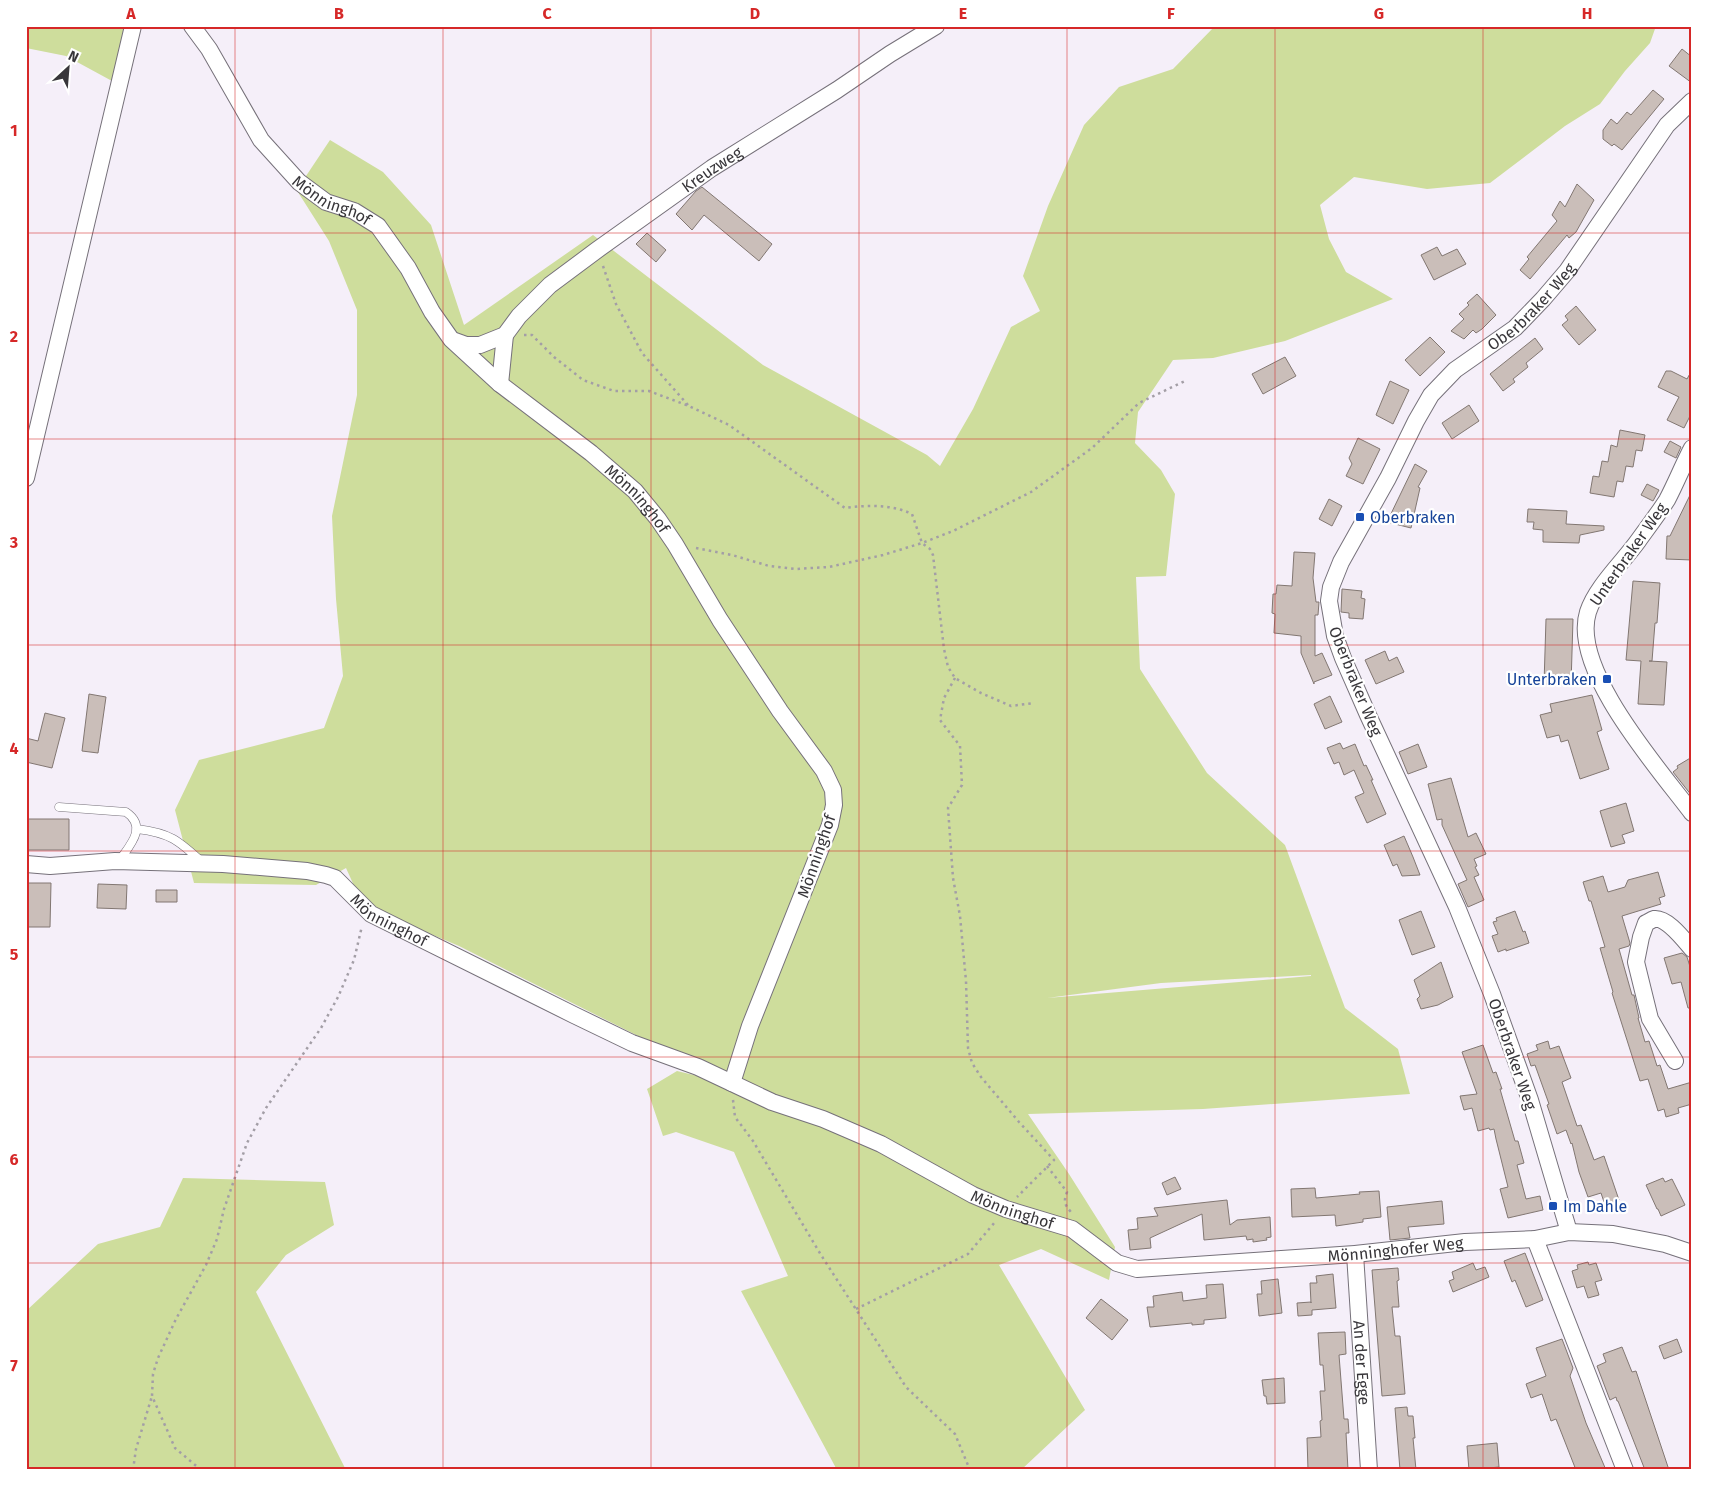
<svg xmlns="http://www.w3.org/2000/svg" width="1718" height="1496" font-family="'Fira Sans',sans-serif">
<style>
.green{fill:#cedd9c;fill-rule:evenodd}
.building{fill:#cabeb9;stroke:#827772}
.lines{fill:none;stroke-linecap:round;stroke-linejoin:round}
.lane-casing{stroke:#76717a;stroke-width:9}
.street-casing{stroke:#76717a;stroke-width:18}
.path{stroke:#a39ea6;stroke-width:2.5;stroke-dasharray:2.5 4;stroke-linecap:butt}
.lane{stroke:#fff;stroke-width:8}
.street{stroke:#fff;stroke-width:16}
.grid{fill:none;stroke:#d62828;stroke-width:1;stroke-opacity:0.55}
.transit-dot{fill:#1a4fb4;stroke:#fff;stroke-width:2}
.labels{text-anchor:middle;stroke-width:4.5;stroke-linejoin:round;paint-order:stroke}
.street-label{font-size:16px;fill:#38363a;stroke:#fff}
.transit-label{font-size:16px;fill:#164399;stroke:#fff;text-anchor:start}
.neatline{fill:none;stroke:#d62828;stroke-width:2}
.grid-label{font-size:16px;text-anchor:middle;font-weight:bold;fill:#d62828}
</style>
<rect width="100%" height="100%" fill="#f5eff9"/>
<path class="green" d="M26 26H126L112 81 66 56 26 48Z
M1215 26H1656L1650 43 1625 71 1600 104 1565 126 1490 183 1427 189 1354 177 1320 205 1329 239 1346 272 1393 299 1285 341 1213 358 1173 360 1138 412 1135 443 1161 470 1175 494 1166 576 1136 577 1140 669 1207 773 1285 845 1345 1008 1398 1049 1410 1094 1203 1109 1028 1114 1069 1174 1115 1247 1109 1280 1041 1249 999 1265 1085 1410 1021 1470H837L741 1291 788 1276 734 1152 676 1132 663 1136 647 1089 677 1071 698 1076 650 1042 459 946 374 910 361 901 346 868 316 885 194 883 175 810 199 760 324 728 343 676 336 599 332 516 357 395V310L329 241 289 178 304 179 330 140 383 172 431 225 464 325 593 235 763 365 927 455 940 466 973 409 1011 327 1040 311 1023 276 1048 206 1084 125 1119 87 1173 69ZM1311 975V976L1047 998 1161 983Z
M183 1178 325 1182 334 1225 286 1255 256 1292 346 1470H26V1311L98 1244 160 1227Z"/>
<path class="building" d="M1682 49 1692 57V83L1669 66Z
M1653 90 1664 99 1622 150 1614 144 1612 146 1603 139V130L1611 119 1617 124 1627 112 1631 115Z
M1577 184 1594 200 1576 232 1569 238 1567 235 1530 279 1520 270 1529 259 1527 257 1557 221 1552 215 1560 201 1565 207Z
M702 187 772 244 759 261 704 215 692 230 676 214 696 191Z
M647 233 666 250 656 262 636 244Z
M1437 247 1442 256 1457 249 1466 264 1434 280 1421 255Z
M1477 294 1496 315 1482 329 1476 333 1473 330 1464 339 1451 331 1464 319 1459 314 1469 305 1467 303Z
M1576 306 1596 330 1579 345 1562 325 1568 320 1565 316Z
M1430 337 1445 352 1420 376 1405 360Z
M1535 338 1543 349 1526 363 1528 367 1513 379 1515 382 1503 391 1490 374Z
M1285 357 1296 376 1263 394 1252 374Z
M1692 370V412L1684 428 1667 420 1679 397 1658 387 1666 371H1671L1687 379Z
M1390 381 1409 390 1393 424 1376 415Z
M1469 405 1479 421 1452 439 1442 423Z
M1620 430 1645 435 1642 451 1636 450 1633 467 1626 466 1623 482 1617 481 1614 497 1590 493 1593 476 1599 477 1602 461 1608 462 1611 445 1617 447Z
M1358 438 1380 449 1363 484 1346 476 1352 464 1349 458Z
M1670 441 1681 447 1676 458 1664 452Z
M1415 464 1427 471 1418 487 1420 488 1411 528 1387 522Z
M1647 484 1659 490 1653 501 1641 495Z
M1692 491V560L1666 559 1667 536H1670Z
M1329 499 1342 506 1332 526 1319 519Z
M1528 509 1567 511 1566 524 1604 526V530L1580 535 1579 543 1543 542V530L1533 529 1534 522H1527Z
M1294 552 1315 553 1313 578 1316 602H1319L1318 615H1315V656L1322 653 1332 675 1314 682V684L1301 653V636L1274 633 1275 614 1272 613 1273 594H1276L1277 585 1292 586Z
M1633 581 1660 583 1657 623H1655L1652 661H1649L1667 662 1664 705 1638 704 1641 661 1626 660Z
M1342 589 1362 591 1361 598 1365 599 1363 619 1349 618V613L1341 612Z
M1546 619H1573L1571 685 1544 684Z
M1385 651 1389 661 1397 657 1404 672 1376 684 1365 660Z
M89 694 106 697 98 753 82 751Z
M1592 695 1602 730 1597 732 1609 769 1580 779 1568 740 1561 742 1559 735 1547 738 1540 715 1552 712 1550 704Z
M1330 696 1342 722 1325 729 1314 704Z
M45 713 65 718 52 768 26 762V738L38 741Z
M1340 743 1343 749 1355 744 1364 766 1366 765 1373 780H1371L1386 814 1367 823 1355 797 1364 793 1354 770 1344 775 1339 762 1334 764 1327 748Z
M1418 744 1427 767 1408 774 1399 752Z
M1692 757V796L1673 772 1678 768 1677 766Z
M1451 778 1468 837 1476 833 1486 854 1474 859 1477 866 1475 867 1479 875 1474 877 1484 900 1468 907 1458 884 1467 880 1442 825V819L1437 820 1428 784Z
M1626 803 1634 831 1622 835 1625 843 1611 847 1600 811Z
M26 819H69V850H26Z
M1404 836 1413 857 1420 875 1402 876 1397 864 1393 866 1384 845Z
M1658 872 1665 896 1659 898 1661 904 1622 916 1630 943 1629 946 1619 949 1632 995H1634L1639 1018H1638L1645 1042 1649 1041 1657 1066 1660 1065 1668 1089 1692 1082V1104L1678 1108 1679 1113 1666 1117 1664 1109 1658 1111 1648 1079 1640 1081 1612 993 1613 992 1600 948 1605 947 1591 901H1589L1583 882 1603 876 1608 892 1625 887 1628 880Z
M26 883H51L50 927H26Z
M98 884 127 885 126 909 97 908Z
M156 890H177V902H156Z
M1421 911 1435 947 1412 955 1399 920Z
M1515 911 1523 932 1525 931 1529 943 1506 951V949L1498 952 1492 936 1498 934 1493 922 1497 921 1496 918Z
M1682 953 1687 957 1692 973V1008H1688L1681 982 1672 984 1664 958Z
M1441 962 1453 997 1438 1005 1421 1009 1417 999 1420 996 1414 980Z
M1548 1041 1550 1049 1559 1046 1571 1078 1562 1082 1577 1126 1581 1125 1594 1160 1604 1156 1619 1200 1605 1205 1601 1193 1588 1197 1579 1172 1572 1143 1571 1144 1566 1130 1557 1134 1547 1105 1549 1104 1535 1065 1531 1066 1527 1054 1538 1050 1536 1045Z
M1483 1045 1493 1073 1496 1072 1502 1089H1500L1515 1141H1518L1524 1163 1517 1165 1526 1199 1540 1196 1543 1210 1508 1218 1500 1189 1508 1187 1496 1139 1494 1129 1490 1130 1489 1128 1478 1131 1472 1108 1464 1110 1460 1096 1477 1094 1462 1052Z
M1175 1177 1181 1189 1167 1195 1162 1183Z
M1663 1178 1665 1182 1672 1179 1685 1205 1661 1216 1658 1209H1657L1646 1185Z
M1315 1188 1316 1198 1360 1194 1359 1192 1379 1191 1381 1217 1363 1219V1222L1336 1226 1335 1215 1292 1217 1291 1189Z
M1227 1200 1230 1225 1237 1220 1270 1217 1271 1237 1266 1238 1267 1240 1253 1242V1239L1247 1240 1246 1236 1204 1240 1202 1214 1150 1238 1151 1248 1130 1250 1128 1230 1138 1229 1137 1218 1158 1216 1154 1208Z
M1442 1201 1444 1224 1408 1227 1410 1238 1390 1240 1387 1207Z
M1525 1253 1543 1300 1526 1307 1515 1280 1512 1282 1504 1261Z
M1588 1262 1589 1265 1596 1263 1602 1280 1595 1282 1599 1295 1588 1298 1584 1286 1577 1288 1572 1271 1578 1269 1577 1265Z
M1473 1263 1476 1270 1485 1267 1489 1277 1453 1292 1449 1281 1454 1279 1452 1272Z
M1398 1268 1399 1280 1397 1281 1399 1307H1392L1395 1336H1400L1405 1394 1382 1396 1372 1270Z
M1333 1274 1336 1308 1312 1310V1315L1298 1316 1297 1303 1311 1302V1303L1310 1283H1317L1316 1276Z
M1278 1279 1282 1313 1259 1316 1257 1294H1262L1261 1281Z
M1223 1284 1226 1318 1204 1320V1324L1192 1325V1323L1150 1327 1147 1307H1154L1153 1296 1182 1292 1183 1301 1207 1298 1206 1285Z
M1101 1299 1128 1320 1112 1340 1086 1318Z
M1345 1332 1346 1354 1339 1355 1344 1419H1348L1349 1433H1346L1348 1470H1308L1307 1438 1321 1437 1320 1421 1322 1420 1320 1391H1325L1323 1365H1320L1318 1333Z
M1562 1339 1573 1368 1570 1376 1586 1423 1606 1470H1576L1556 1419 1551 1421 1542 1394 1531 1398 1526 1384 1546 1376 1536 1348Z
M1677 1339 1682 1352 1664 1359 1659 1346Z
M1622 1347 1632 1372 1636 1371 1669 1470H1645L1618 1401H1617L1616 1397 1610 1400 1597 1366 1606 1362 1603 1354Z
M1284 1378 1285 1403 1267 1404 1266 1396H1264L1262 1380Z
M1407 1407 1408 1416H1413L1415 1438H1413L1416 1470H1400L1395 1408Z
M1497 1443 1499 1467 1469 1470 1467 1446Z"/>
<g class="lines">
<defs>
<path id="lane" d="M59 807 126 812C148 827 130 845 119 861
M137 829C170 833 178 840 202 862"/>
<g id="street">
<path id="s1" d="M192 26 209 49 261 140 299 182 326 202 354 211 378 226 408 268 432 312 451 339 500 384 591 453 635 491 658 519 675 544 720 620 780 711 824 771 833 790 834 805 830 825 750 1026 732 1083"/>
<path id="s2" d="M455 341 466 345H480L505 335 519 316 550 285 597 250 712 168 837 90 890 54 936 26"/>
<path d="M500 384 505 335"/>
<path d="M1692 448C1683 465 1676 483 1667 500 1658 514 1648 527 1638 541 1623 562 1596 587 1588 612 1570 669 1659 769 1692 813"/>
<path d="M26 478 133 26"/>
<path id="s3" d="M26 864 50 866 115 861 223 864 307 871 326 875 335 878 371 914 574 1015 632 1043 698 1067 772 1102 823 1119 881 1144 973 1195 1006 1209 1072 1229 1117 1263 1137 1269 1355 1254 1465 1242 1535 1239 1569 1232 1613 1234 1665 1244 1692 1253"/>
<path d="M1675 1061 1650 1019 1636 962 1641 937 1646 923C1649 922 1651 920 1654 919 1667 917 1684 940 1692 949"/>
<path id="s4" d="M1569 1232 1530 1100 1492 994 1457 907 1368 715 1343 658 1335 636 1329 601 1331 587 1341 562 1388 478 1416 421 1431 395 1455 370 1515 328 1543 299 1567 271 1667 125 1692 101"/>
<path d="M1535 1239 1625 1470"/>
<path id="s5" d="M1355 1254 1369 1470"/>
</g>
</defs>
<use href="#lane" class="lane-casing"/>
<use href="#street" class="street-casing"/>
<path class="path" d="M603 266 616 304 642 353 688 405
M524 335H532L554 357 583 380 614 391H649L689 406 729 425 845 508C867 505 891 504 912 514L922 543 930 549 933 555 944 649 948 667 955 678 981 693 1011 706 1034 703
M696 548 732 555 769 566 796 569 829 567 883 555 922 543 953 531 1031 492 1092 448 1139 403 1187 380
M955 678 944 698 940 720 960 746 962 785 948 808 953 878 960 916 966 981 968 1048 972 1063 981 1077 1019 1122 1054 1160 1017 1197
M733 1100 735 1117 753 1141 821 1255 906 1387 955 1434 970 1470
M1047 1166 1067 1192C1063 1202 1065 1205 1071 1212
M856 1309 968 1254 995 1222
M133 1470 136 1449 152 1396
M201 1470 175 1448 152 1396 153 1374 158 1358 176 1319 206 1265 217 1239 224 1209 247 1143 266 1108 321 1028 338 997 354 960 362 926"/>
<use href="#lane" class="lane"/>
<use href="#street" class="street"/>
</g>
<path class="grid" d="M235 26V1470M443 26V1470M651 26V1470M859 26V1470M1067 26V1470M1275 26V1470M1483 26V1470M26 233H1692M26 439H1692M26 645H1692M26 851H1692M26 1057H1692M26 1263H1692"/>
<g class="transit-dot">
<rect x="1355" y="512" width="10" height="10" rx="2.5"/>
<rect x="1602" y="674" width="10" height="10" rx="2.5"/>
<rect x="1548" y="1201" width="10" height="10" rx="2.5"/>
</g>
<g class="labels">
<g class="street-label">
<text dy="6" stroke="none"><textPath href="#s2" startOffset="319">Kreuzweg</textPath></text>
<text dy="6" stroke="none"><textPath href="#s1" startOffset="228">Mönninghof</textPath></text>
<text dy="6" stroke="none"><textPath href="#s4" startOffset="1042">Oberbraker Weg</textPath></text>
<text dy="6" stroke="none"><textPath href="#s1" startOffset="662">Mönninghof</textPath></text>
<text transform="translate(1628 554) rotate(-55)" y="6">Unterbraker Weg</text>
<text transform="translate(1356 681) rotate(68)" y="6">Oberbraker Weg</text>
<text transform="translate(816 856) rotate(-71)" y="6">Mönninghof</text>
<text dy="6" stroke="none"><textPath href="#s3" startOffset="380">Mönninghof</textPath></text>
<text transform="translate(1513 1054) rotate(71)" y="6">Oberbraker Weg</text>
<text dy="6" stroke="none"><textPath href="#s3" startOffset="1069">Mönninghof</textPath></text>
<text dy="6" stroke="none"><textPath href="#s3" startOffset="1468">Mönninghofer Weg</textPath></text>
<text dy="6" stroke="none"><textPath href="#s5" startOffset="109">An der Egge</textPath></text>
</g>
<g class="transit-label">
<text x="1370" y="523">Oberbraken</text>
<text x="1597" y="685" text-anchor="end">Unterbraken</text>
<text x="1563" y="1212">Im Dahle</text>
</g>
</g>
<rect width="1718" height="1496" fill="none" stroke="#ffffff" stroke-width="55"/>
<g transform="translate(68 68) rotate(26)" stroke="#ffffff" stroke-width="4" paint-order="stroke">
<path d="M0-4L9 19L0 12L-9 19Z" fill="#38363a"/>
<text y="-8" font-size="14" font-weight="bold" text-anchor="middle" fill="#38363a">N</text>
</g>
<rect x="28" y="28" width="1662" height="1440" class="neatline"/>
<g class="grid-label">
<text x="131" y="19">A</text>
<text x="339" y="19">B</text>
<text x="547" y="19">C</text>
<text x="755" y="19">D</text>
<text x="963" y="19">E</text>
<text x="1171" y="19">F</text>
<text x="1379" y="19">G</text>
<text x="1587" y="19">H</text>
<text x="14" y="136">1</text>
<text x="14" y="342">2</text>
<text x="14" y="548">3</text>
<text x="14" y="754">4</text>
<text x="14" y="960">5</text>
<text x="14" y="1165">6</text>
<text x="14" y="1371">7</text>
</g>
</svg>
